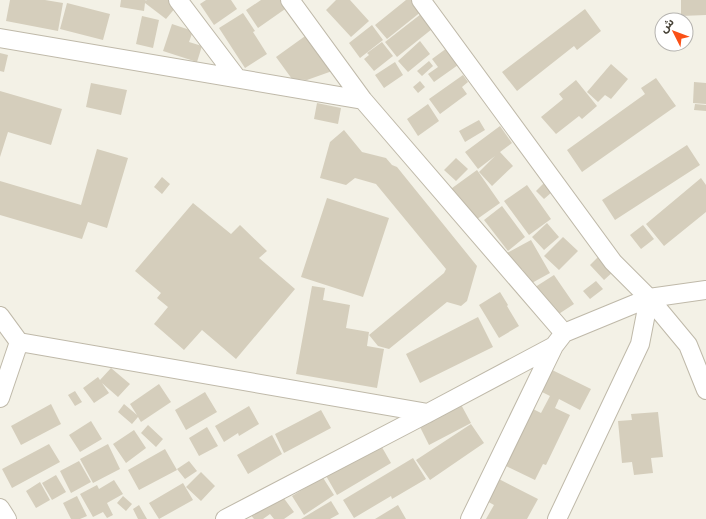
<svg xmlns="http://www.w3.org/2000/svg" width="706" height="519" font-family="Ubuntu,'Noto Sans Arabic',sans-serif">
<style>
.building{fill:#d5cebc}
.lines{fill:none;stroke-linecap:round;stroke-linejoin:round}
.minor-casing{stroke:#bfb9a9;stroke-width:20}
.minor{stroke:#fff;stroke-width:18}
</style>
<rect width="100%" height="100%" fill="#f3f1e6"/>
<path class="building" d="M10 0H45L63 3 58 31 6 21Z
M121 0H146L145 1 147 0H179L181 1 166 19 145 3 144 11 120 7Z
M206 0H231L237 9 214 25 200 4Z
M261 0H283L288 7 258 28 246 10Z
M336 0H350L369 21 351 37 326 10Z
M406 0H413L422 11 387 39 375 25Z
M681 0H706V15L681 16Z
M67 3 110 14 103 40 60 29Z
M585 9 601 31 577 50 574 46 517 91 502 72Z
M243 13 255 31 253 32 267 54 245 68 219 28Z
M421 14 432 29 397 57 385 42Z
M142 16 159 20 153 48 136 44Z
M172 24 193 31 189 42 202 46 197 62 163 51Z
M372 25 383 40 360 58 349 43Z
M308 34 335 70 307 80 292 79 276 57Z
M420 41 430 54 408 72 398 61Z
M382 42 393 56 374 71 364 59 369 55 367 53Z
M447 48 458 65 434 82 428 74 438 67 432 59Z
M0 53 8 55 4 72 0 71Z
M429 61 433 66 422 76 417 71Z
M395 62 403 75 384 88 375 75Z
M611 64 628 79 611 99 605 95 598 102 587 92Z
M463 75 468 82 462 87 467 94 440 114 429 99Z
M656 78 676 106 582 172 567 150 645 94 641 88Z
M576 80 597 106 582 119 579 116 556 134 541 117 563 99 559 94Z
M420 81 425 87 418 93 413 87Z
M694 82 706 83V104L693 103Z
M91 83 127 90 121 115 86 107Z
M0 91 62 109 51 145 8 132 0 157Z
M317 103 341 108 338 124 314 119Z
M428 104 439 121 418 136 407 119Z
M695 104 706 105V111L694 110Z
M479 120 485 130 465 142 459 131Z
M500 126 512 143 500 152 513 166 492 186 479 172 495 156 478 169 465 152Z
M344 130 362 152 386 158 392 165 397 167 477 266 467 301 461 306 447 302 389 349 378 346 369 335 444 273 446 269 376 184 355 178 346 185 320 178 330 142Z
M687 145 700 165 615 220 602 200Z
M97 149 128 158 107 228 88 222 82 239 0 215V181L81 205Z
M456 158 468 169 456 181 444 170Z
M477 170 500 203 473 222 448 191Z
M162 177 170 184 162 194 154 187Z
M701 178 706 185V212L664 246 646 224Z
M544 183 552 192 544 199 536 191Z
M527 185 551 219 529 235 504 201Z
M327 198 389 218 363 297 301 277Z
M193 203 231 234 240 225 267 251 259 258 295 289 236 359 202 330 184 350 154 324 168 307 157 298 161 293 135 271Z
M502 206 525 237 508 251 484 220Z
M547 223 559 237 544 250 532 237Z
M643 225 654 239 641 249 630 235Z
M563 237 578 251 559 270 544 256Z
M531 240 550 273 530 284 522 269 516 272 505 254Z
M600 255 614 271 604 280 590 265Z
M554 275 574 304 548 321 529 291Z
M596 281 603 289 590 299 583 291Z
M312 286 325 288 323 300 350 305 346 328 369 332 367 346 384 349 377 388 296 374Z
M500 292 508 305 507 306 519 326 499 338 479 305Z
M478 317 493 347 420 383 406 354Z
M546 367 591 389 580 410 559 399 555 408 570 415 546 465 543 464 535 480 504 465 529 407 541 413 550 396 536 389Z
M111 368 130 384 118 397 102 383 109 393 94 403 83 388 98 377 100 380Z
M159 384 171 402 141 422 138 417 132 424 118 412 124 404 137 415 130 404Z
M75 391 82 402 75 406 68 395Z
M205 392 217 412 186 430 175 410Z
M458 399 471 423 429 445 417 421Z
M51 404 61 424 21 445 11 426Z
M249 406 259 424 239 436 238 433 224 442 215 426Z
M321 410 331 428 284 453 275 434Z
M658 412 663 457 651 458 653 473 634 475 632 462 622 463 618 421 632 420 631 414Z
M91 421 102 439 80 452 69 435Z
M471 424 484 443 430 480 416 460Z
M148 425 163 439 156 447 141 433Z
M207 427 218 446 199 456 189 438Z
M134 430 146 448 126 463 113 444Z
M272 435 282 454 248 474 237 455Z
M379 442 391 463 337 495 325 474Z
M49 444 60 462 12 488 2 469Z
M108 444 120 469 93 483 80 459Z
M165 449 177 470 139 490 128 470Z
M413 458 426 479 392 499 391 496 354 518 343 500Z
M79 461 91 482 71 493 60 471Z
M189 461 197 471 185 479 177 469Z
M201 472 215 486 201 501 186 487Z
M320 473 334 495 304 515 292 496 310 485Z
M56 475 66 492 52 500 42 483Z
M495 477 538 499 527 519H486L494 505 483 499Z
M114 480 123 494 107 503 113 515 107 518 103 512 93 517 80 494 97 485 99 489Z
M40 482 50 500 36 508 26 491Z
M183 483 193 500 159 519 149 503Z
M280 493 294 512 284 519H274L270 514 263 519H254L250 514Z
M77 496 87 516 80 519H71L63 503Z
M123 496 132 504 126 511 117 503Z
M331 501 339 514 330 519H301Z
M139 505 147 519H138L133 509Z
M398 505 406 519H375Z"/>
<g class="lines">
<defs>
<path id="minor" d="M178 0 237 78
M290 0 363 100 564 333
M421 0 613 262 649 298 688 345 706 390
M0 38 363 100
M0 316 19 342 428 413
M0 398 19 342
M0 508 7 519
M225 519 428 413 554 346 564 333 649 298 706 290
M470 519 554 346
M557 519 640 344 649 298"/>
</defs>
<use href="#minor" class="minor-casing"/>
<use href="#minor" class="minor"/>
</g>
<g transform="translate(674 32) rotate(312)"><circle r="19" fill="#ffffff" stroke="#b5b3af"/>
<path d="M0-3L7 15L0 10L-7 15Z" fill="#fa5016"/>
<text y="-6" font-size="11" font-weight="bold" text-anchor="middle" fill="#464136">ش</text>
</g>
</svg>
